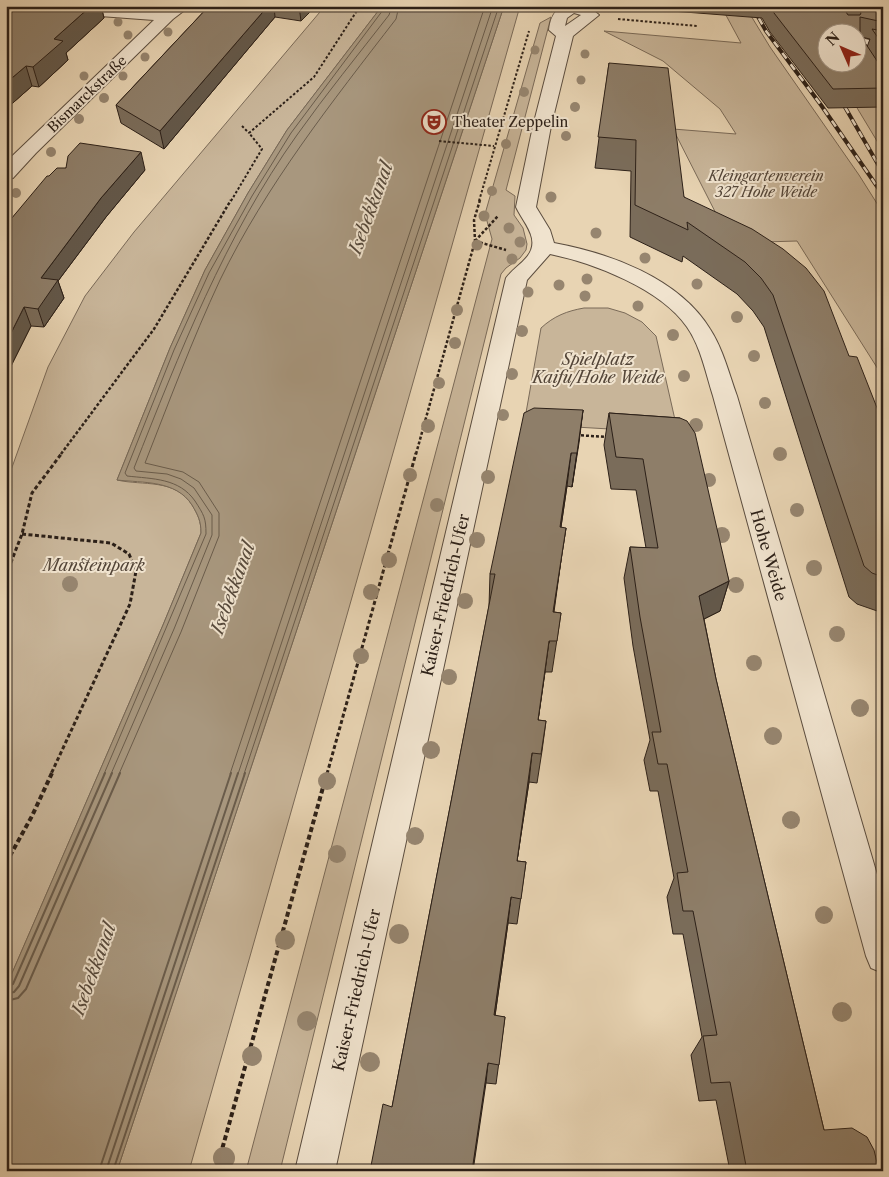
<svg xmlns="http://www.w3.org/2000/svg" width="889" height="1177" font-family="'Libre Caslon Text',serif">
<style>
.green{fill:#c8b599;stroke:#7a6a58}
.water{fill:#a8977e;stroke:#766755}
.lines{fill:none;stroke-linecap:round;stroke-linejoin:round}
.shore-far1{stroke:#6a5c4b;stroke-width:1}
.shore{stroke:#6a5c4b;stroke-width:2}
.service-casing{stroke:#5b4d3f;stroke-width:2}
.minor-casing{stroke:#5b4d3f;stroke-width:2}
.path-far3{stroke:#2c2018;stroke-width:2;stroke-dasharray:2.5 2;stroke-linecap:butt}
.path-far2{stroke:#2c2018;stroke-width:2.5;stroke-dasharray:3 2;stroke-linecap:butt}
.path-far1{stroke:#2c2018;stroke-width:3;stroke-dasharray:4 2.5;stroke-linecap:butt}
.path{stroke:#2c2018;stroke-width:4;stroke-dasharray:5 3;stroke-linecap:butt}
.service{fill:#f0e3ce;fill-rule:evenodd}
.minor{fill:#f0e3ce;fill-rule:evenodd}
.rail-casing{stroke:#2c2018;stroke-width:4}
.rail{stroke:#f0e3ce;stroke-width:2.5;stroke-dasharray:7;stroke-linecap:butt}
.tree{fill:#96856f}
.wall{fill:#7a6c5a;stroke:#2c2018;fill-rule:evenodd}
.shaded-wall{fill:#63584a;stroke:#2c2018}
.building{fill:#8e7e69;stroke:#2c2018;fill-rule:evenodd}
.labels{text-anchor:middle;stroke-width:4;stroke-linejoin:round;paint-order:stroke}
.far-street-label{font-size:14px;fill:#2c2018;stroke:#f0e3ce}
.far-poi-label{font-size:14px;fill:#2c2018;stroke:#f0e3ce;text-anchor:start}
.far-park-label{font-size:14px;font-style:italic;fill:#534538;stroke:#f0e3ce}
.park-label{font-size:16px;font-style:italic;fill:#534538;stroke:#f0e3ce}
.street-label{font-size:16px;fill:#2c2018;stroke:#f0e3ce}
.water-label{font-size:18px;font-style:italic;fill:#574a3c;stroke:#f0e3ce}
</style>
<rect width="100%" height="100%" fill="#e8d4b3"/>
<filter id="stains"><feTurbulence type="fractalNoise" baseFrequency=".004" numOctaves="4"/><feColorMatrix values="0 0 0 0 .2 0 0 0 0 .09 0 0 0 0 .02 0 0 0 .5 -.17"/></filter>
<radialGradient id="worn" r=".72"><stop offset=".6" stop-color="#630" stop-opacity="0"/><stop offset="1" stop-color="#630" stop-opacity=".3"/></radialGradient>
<path class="green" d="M325 6H382L287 130 248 193 205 270 170 348 117 480C143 486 175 478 192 505 198 515 201 521 201 533L163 625 6 987V484L48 367 85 296 134 232Z
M504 6H520L189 1171H117Z
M721 6H745L770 47 859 175 883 213V377L797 241 731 243 673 129 736 134 720 109 663 61 604 31 741 43Z
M551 17 506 190 515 196 514 215 523 228 527 244 526 250 520 258 506 268 501 274 280 1171H246L492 239 485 214 540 23Z
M856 62 883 103V151L830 63Z
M584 308H608L625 313 642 322 656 336 678 433 524 424 541 328C554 316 567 311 584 308Z"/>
<path class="water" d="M382 6H504L117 1171H6V987L163 625 201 533C201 521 198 515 192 505 176 480 143 483 117 480L170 348 205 270 248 193 287 130Z"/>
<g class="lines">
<path class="shore-far1" d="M104 774 206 534C206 518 204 515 195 501 179 478 153 479 127 476L125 473 174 350 209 273 252 196 291 133 386 6
M111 774 174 629 212 535V515L194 488 181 479 167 474 136 471 134 468C179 354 225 236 297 135 326 94 358 55 389 15L392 6
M119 774 181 632 219 536V513L199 482 183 472 145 463C169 402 192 340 220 280 266 185 332 102 396 19L399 6
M230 774 485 6
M238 774 493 6
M244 774 499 6"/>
<path class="shore" d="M6 987 13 984 105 773
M6 994 14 992 19 986 112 773
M6 1001 18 998 26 989 120 773
M99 1171 231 773
M106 1171 238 773
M113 1171 245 773"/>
<defs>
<path id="service" d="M856 37 883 43V49L856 43Z"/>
<path id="minor" d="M24 6H99L164 11 171 6H190L173 19 36 153 13 178 6 180V162L154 20 32 11 26 9Z
M562 6H588L599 15 573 36 551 126 536 207 550 230 554 243C609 253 679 278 710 329 723 349 729 374 737 396L883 895V973L871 968 866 956 713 396C706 374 701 347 687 327 661 289 594 263 550 254L527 280 335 1171H295L506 278C512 270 520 265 526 258 542 240 524 224 516 207L533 126 556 36 549 30C550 20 553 12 562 6ZM574 13 581 15 565 26 567 18Z"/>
</defs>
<use href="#service" class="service-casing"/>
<use href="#minor" class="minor-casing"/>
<path class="path-far3" d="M618 19 697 26
M242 126 249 133
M439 141 494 146
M231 201 262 149 249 133 314 77 360 6
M479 201 529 31"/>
<path class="path-far2" d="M475 241 498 216
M475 241 506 250
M576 435 607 437
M61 454 154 329 231 200
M416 454 475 241 474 220 480 200"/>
<path class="path-far1" d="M22 534 111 543 129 554 136 571 130 604 51 774
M6 575 22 534 32 493 62 453
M327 774 416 453"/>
<path class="path" d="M6 863 32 816 52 773
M216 1171 327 773"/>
<use href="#service" class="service"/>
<use href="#minor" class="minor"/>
<defs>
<path id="rail" d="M752 6 766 31 821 105 883 195
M838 95 883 173"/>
</defs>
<use href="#rail" class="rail-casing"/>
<use href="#rail" class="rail"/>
</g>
<g class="tree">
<circle cx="118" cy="22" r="4.5"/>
<circle cx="168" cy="32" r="4.5"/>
<circle cx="128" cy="35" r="4.5"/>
<circle cx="535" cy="50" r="4.5"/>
<circle cx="585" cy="54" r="4.5"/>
<circle cx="145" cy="57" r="4.5"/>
<circle cx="84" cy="76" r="4.5"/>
<circle cx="123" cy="76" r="4.5"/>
<circle cx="581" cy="80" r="4.5"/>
<circle cx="524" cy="92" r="5"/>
<circle cx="104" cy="98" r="5"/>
<circle cx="575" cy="107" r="5"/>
<circle cx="79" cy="119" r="5"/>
<circle cx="566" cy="136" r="5"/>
<circle cx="506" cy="144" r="5"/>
<circle cx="51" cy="152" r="5"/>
<circle cx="492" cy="191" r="5"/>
<circle cx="16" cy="193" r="5"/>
<circle cx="551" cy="197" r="5.5"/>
<circle cx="484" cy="216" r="5.5"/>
<circle cx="509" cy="228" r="5.5"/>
<circle cx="596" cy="233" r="5.5"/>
<circle cx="520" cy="242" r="5.5"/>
<circle cx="477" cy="245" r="5.5"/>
<circle cx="645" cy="258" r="5.5"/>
<circle cx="512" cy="259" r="5.5"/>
<circle cx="587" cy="279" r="5.5"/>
<circle cx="697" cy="284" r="5.5"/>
<circle cx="559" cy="285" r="5.5"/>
<circle cx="528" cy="292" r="5.5"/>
<circle cx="585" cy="296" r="5.5"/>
<circle cx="638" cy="306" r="5.5"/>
<circle cx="457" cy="310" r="6"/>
<circle cx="737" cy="317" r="6"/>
<circle cx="522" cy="331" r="6"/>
<circle cx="673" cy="335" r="6"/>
<circle cx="455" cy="343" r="6"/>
<circle cx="754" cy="356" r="6"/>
<circle cx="512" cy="374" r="6"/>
<circle cx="684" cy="376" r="6"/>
<circle cx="439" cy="383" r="6"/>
<circle cx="765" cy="403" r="6"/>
<circle cx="503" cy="415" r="6"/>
<circle cx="696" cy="425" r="7"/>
<circle cx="428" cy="426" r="7"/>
<circle cx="780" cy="454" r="7"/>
<circle cx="410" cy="475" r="7"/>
<circle cx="488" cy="477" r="7"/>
<circle cx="709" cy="480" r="7"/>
<circle cx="437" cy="505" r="7"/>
<circle cx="797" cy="510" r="7"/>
<circle cx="722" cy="535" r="8"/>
<circle cx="477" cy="540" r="8"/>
<circle cx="389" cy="560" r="8"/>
<circle cx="814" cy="568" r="8"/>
<circle cx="70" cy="584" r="8"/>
<circle cx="736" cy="585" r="8"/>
<circle cx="371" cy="592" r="8"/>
<circle cx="465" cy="601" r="8"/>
<circle cx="837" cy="634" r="8"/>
<circle cx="361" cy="656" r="8"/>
<circle cx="754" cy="663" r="8"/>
<circle cx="449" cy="677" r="8"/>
<circle cx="860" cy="708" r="9"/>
<circle cx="773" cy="736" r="9"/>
<circle cx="431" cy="750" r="9"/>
<circle cx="327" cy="781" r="9"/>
<circle cx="791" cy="820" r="9"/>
<circle cx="415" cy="836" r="9"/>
<circle cx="337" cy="854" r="9"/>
<circle cx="824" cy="915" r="9"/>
<circle cx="399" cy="934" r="10"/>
<circle cx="285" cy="940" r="10"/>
<circle cx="842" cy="1012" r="10"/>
<circle cx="307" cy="1021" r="10"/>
<circle cx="252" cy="1056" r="10"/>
<circle cx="370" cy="1062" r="10"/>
<circle cx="224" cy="1158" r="11"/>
</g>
<path class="wall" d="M6 6H101L104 18 66 53 68 60 39 87 32 86 6 109Z
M209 6H316L301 21 275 17 164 149 121 123 116 105Z
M607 6H883V107L828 108 770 32 762 18ZM861 37 870 39 867 47Z
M609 63 684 197 849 356 883 423V613L857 604 849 597 764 327 753 311 737 294 683 256 682 262 630 237 631 171 595 168Z
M66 168 145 170 106 217 58 281 64 298 44 327 31 326 6 376V225L49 176Z
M583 410 572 487 567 486 561 527V560L554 612 561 613 552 672H545L538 720 546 721 542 751 537 783 529 782 517 861 526 862 517 924 508 923 495 1016 505 1017 496 1084 486 1083 392 1107 489 606 490 574Z
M609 413 680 418 729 581 720 611 704 619 716 679 824 1130 879 1171H730L716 1100 699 1101 691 1055 702 1037 683 934H673L667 897 674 878 658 791H650L644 760 650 740 633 646 624 578 630 547 646 548 636 490 611 489 604 445Z"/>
<path class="shaded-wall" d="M91 6H101L104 18 66 53 68 60 39 87 33 67 54 39Z
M268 6H274L275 17 164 149 160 131Z
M299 6H316L301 21Z
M26 66 32 86 6 109V83Z
M141 152 145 170 106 217 58 281 64 298 44 327 38 309 41 278 101 198Z
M24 307 31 326 6 376V343Z
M583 410 579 443 572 487 577 453Z
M571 453 567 486 556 560 560 527Z
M566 528 561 560 549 643 553 612Z
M729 581 720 611 690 626 699 596Z
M549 641 545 672 534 749 538 720Z
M532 753 529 782 513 887 517 861Z
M511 897 508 923 492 1037 494 1015Z
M488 1063 486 1083 473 1171H472Z"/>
<path class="building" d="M6 6H91L54 39 63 41 33 67 26 66 6 83Z
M209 6H268L160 131 116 105Z
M770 6H842L848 15H860L861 13 857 6H883V22L860 17V35L883 70V88L833 89 774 13ZM826 32H856V62H826Z
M872 29 883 31V45Z
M609 63 668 68 684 197 752 229 783 249 806 268 824 291 849 356 857 357 883 423V577L872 573 864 566 773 295 761 278 745 262 687 222 688 230 635 205 636 140 598 137Z
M80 143 141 152 101 198 41 278 58 280 38 309 24 307 6 343V225L47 176H49L57 168H66L68 156Z
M534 408 583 410 577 453H571L560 527 566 528 553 612 561 613 557 641H549L538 720 546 721 541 754 532 753 517 861 526 862 521 899 511 897 494 1015 505 1017 499 1065 488 1063 472 1171H370L383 1104 392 1107 495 574H490L524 413Z
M609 413 680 418 687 421 695 433 729 581 699 596 716 679 824 1130 852 1128 867 1137 874 1150 879 1171H747L730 1082 711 1083 703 1036 717 1035 693 911H683L677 873 688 872 667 764H658L652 732H661L640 617 630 547 658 548 643 459 616 457Z"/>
<defs>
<symbol id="theatre-ring" viewBox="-11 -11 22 22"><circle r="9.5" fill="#f0e3ce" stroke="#8f2418" stroke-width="1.5"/><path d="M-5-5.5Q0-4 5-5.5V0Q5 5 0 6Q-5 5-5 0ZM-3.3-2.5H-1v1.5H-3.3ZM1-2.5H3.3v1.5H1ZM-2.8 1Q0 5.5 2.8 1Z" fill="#8f2418"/></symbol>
</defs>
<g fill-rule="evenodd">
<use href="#theatre-ring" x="420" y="108" width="28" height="28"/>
</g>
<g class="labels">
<g class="far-street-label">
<text transform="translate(87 94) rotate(-44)" y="5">Bismarckstraße</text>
</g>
<g class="far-poi-label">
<text x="452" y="127">Theater Zeppelin</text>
</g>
<g class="far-park-label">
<text x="766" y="181">Kleingartenverein<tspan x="766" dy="16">327 Hohe Weide</tspan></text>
</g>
<g class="park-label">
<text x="598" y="365">Spielplatz<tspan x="598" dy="18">Kaifu/Hohe Weide</tspan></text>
<text x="94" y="571">Mansteinpark</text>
</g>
<g class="street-label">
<text transform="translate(769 555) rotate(74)" y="6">Hohe Weide</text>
<text transform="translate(445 595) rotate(-77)" y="6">Kaiser-Friedrich-Ufer</text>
<text transform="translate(356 990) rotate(-77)" y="6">Kaiser-Friedrich-Ufer</text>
</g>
<g class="water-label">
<text transform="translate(371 208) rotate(-70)" y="6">Isebekkanal</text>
<text transform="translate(233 588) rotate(-70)" y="6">Isebekkanal</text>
<text transform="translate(94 969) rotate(-70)" y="6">Isebekkanal</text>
</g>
</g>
<rect width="889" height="1177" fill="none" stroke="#e8d4b3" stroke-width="25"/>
<rect x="8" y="8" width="874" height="1162" fill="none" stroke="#2c2018" stroke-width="2.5"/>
<rect x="12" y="12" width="864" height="1152" fill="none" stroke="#2c2018"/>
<g transform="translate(842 48) rotate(315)"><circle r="24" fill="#f0e3ce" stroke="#a29585"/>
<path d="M0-4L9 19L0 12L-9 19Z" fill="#8f2418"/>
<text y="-8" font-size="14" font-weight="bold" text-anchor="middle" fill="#2c2018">N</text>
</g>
<rect width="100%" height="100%" filter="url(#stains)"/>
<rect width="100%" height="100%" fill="url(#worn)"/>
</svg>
